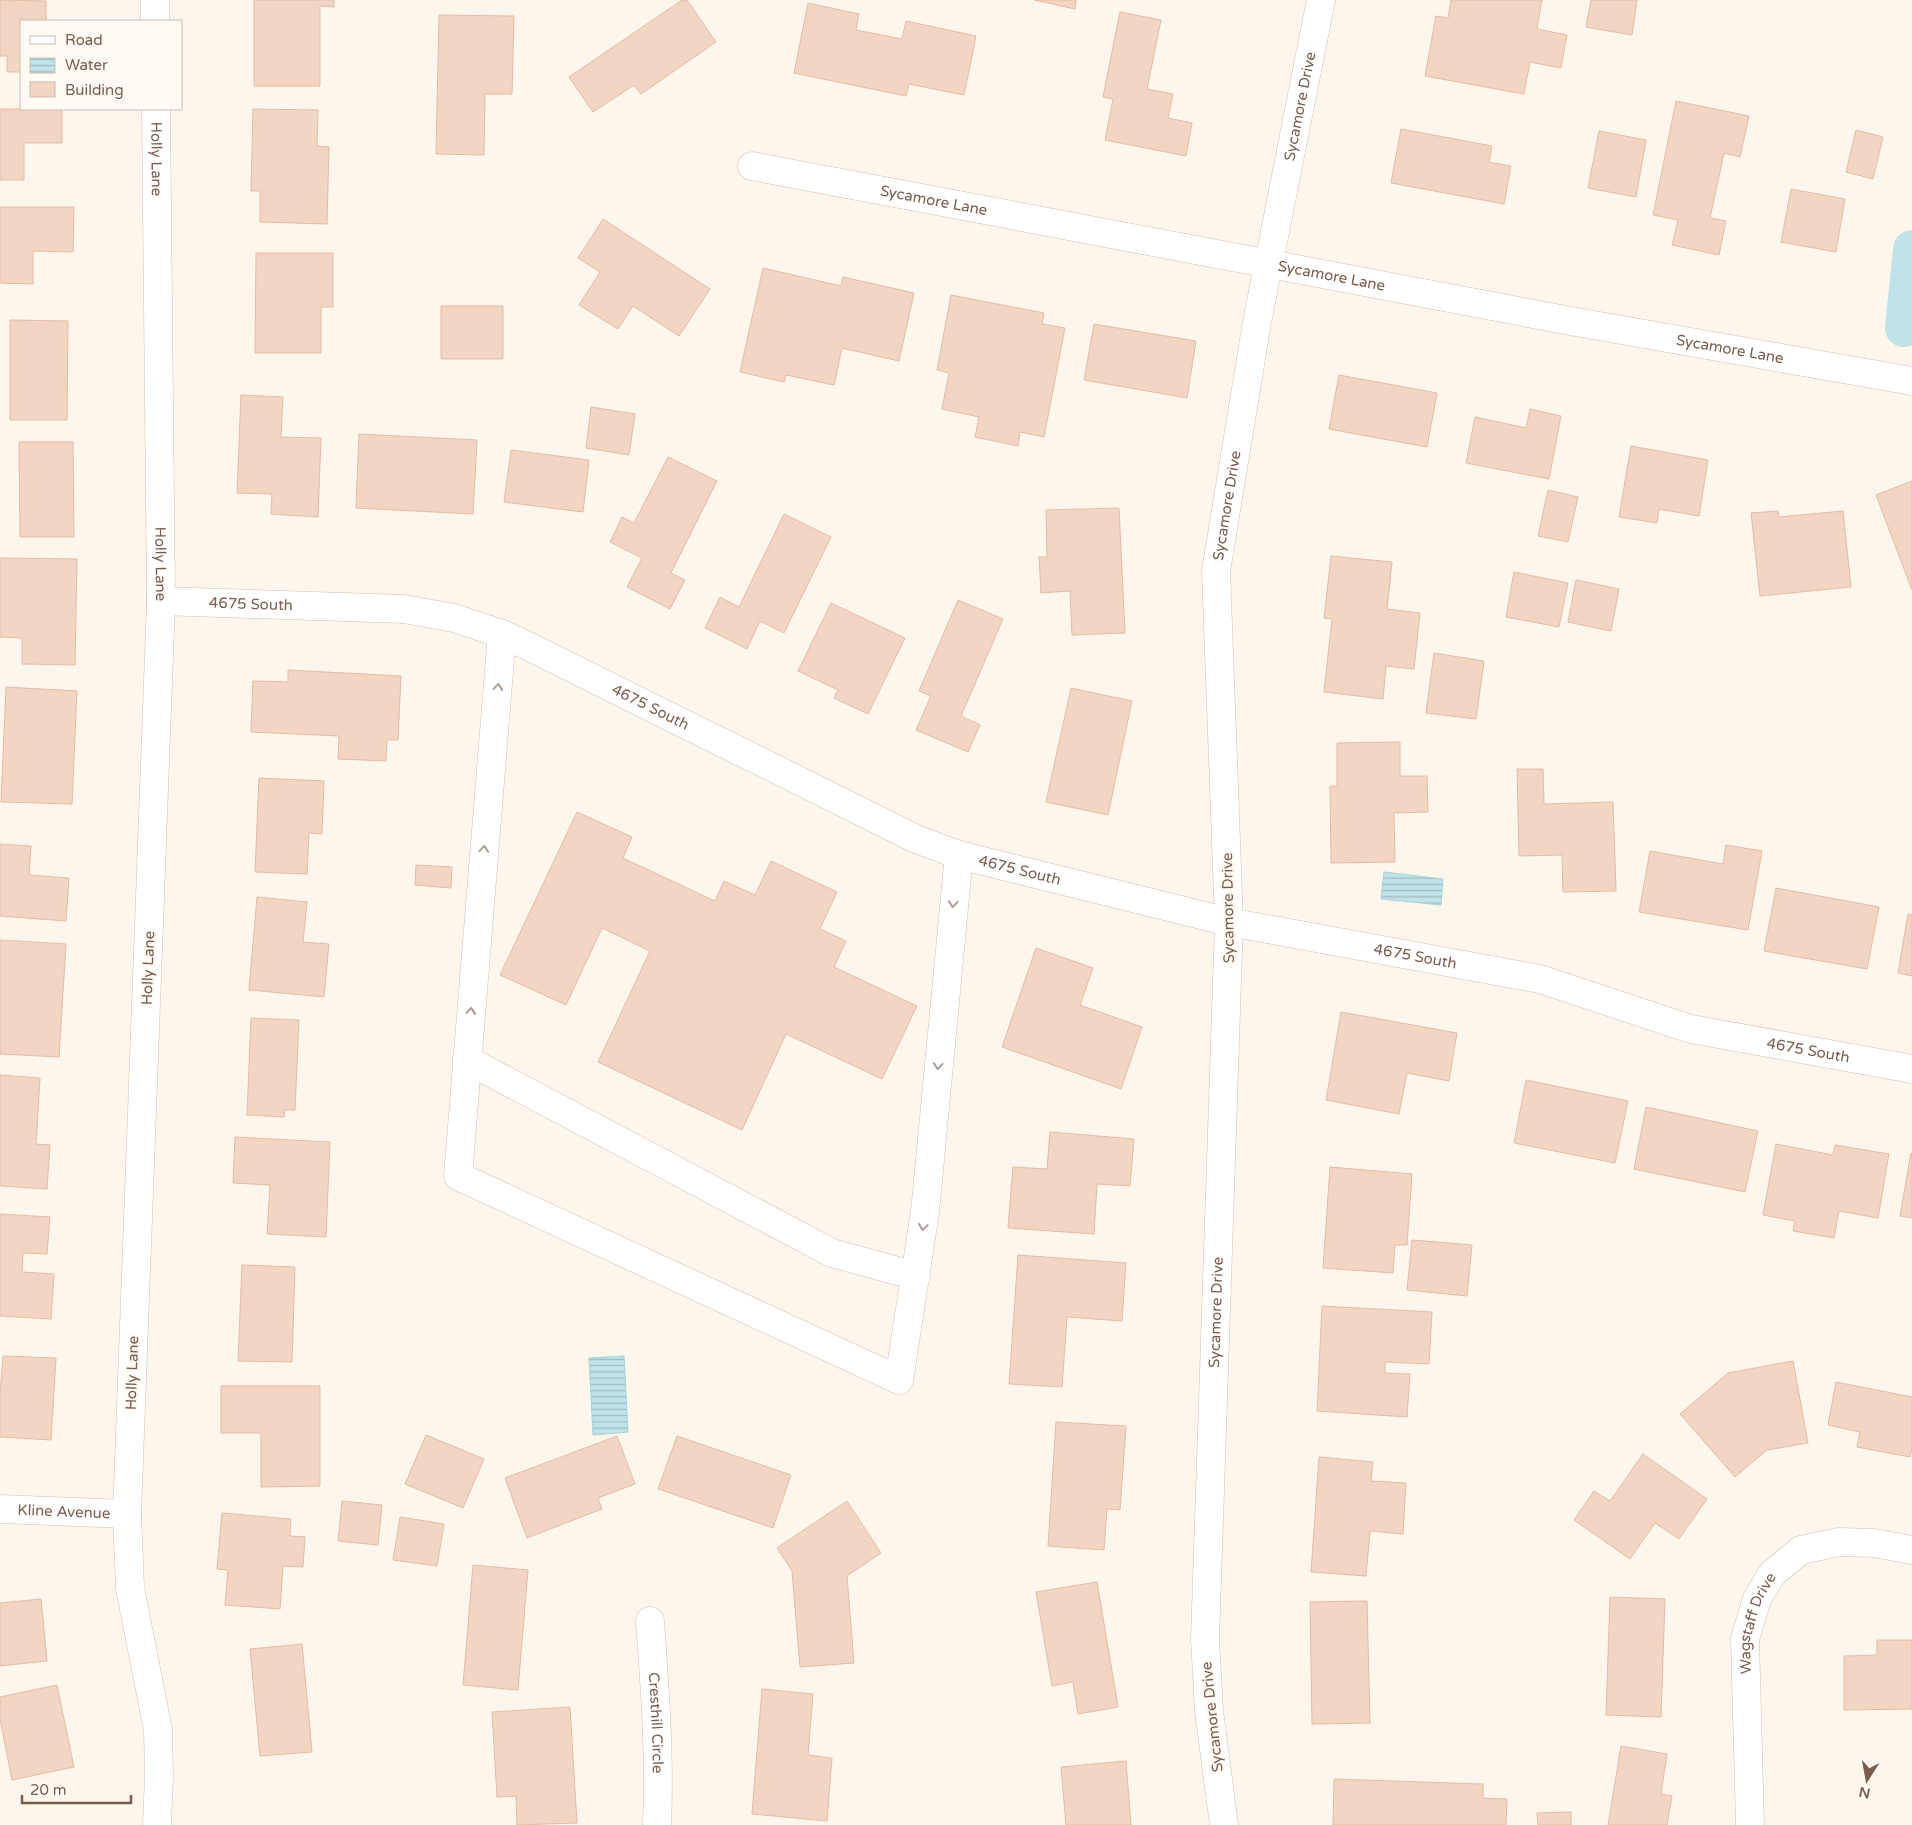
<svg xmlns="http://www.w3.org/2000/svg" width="1912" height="1825" font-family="'Varela Round',sans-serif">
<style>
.water{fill:url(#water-rules);stroke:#a5d3da}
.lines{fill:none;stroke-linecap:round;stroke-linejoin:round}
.canal{stroke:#bfe3e8;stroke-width:38}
.building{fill:#f3d5c3;stroke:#e6bba3}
.minor-casing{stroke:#d1beb0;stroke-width:29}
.minor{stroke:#fff;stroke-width:28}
.oneway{stroke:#af9d94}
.labels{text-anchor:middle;stroke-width:5;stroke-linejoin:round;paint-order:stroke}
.street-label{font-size:15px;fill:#7a5c4d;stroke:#fffaf3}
</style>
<defs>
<pattern id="water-rules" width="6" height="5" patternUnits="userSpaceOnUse" patternTransform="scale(1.25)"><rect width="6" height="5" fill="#bfe3e8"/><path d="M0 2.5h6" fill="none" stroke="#a0bbbe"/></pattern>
</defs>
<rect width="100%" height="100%" fill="#fdf6ec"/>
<path class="water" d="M1384 872 1443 879 1441 905 1381 899Z
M624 1356 628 1432 593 1435 589 1358Z"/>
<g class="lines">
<path class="canal" d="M1904 328 1912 249"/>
</g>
<path class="building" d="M0 0 46 1V21H21V72H7V56H0Z
M254 0H334V7L320 6V86H254Z
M682 0H687L716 42 641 94 634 85 593 112 569 77Z
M1034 0H1076L1075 9Z
M1451 0H1542L1537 29 1567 35 1561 68 1530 62 1524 94 1425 76 1436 16 1448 18Z
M1591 0H1637L1632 35 1586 27Z
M808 3 859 14 856 30 902 39 906 21 976 36 964 95 909 84 906 96 794 73Z
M1120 12 1161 20 1147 89 1173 94 1168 118 1192 123 1186 156 1105 140 1113 99 1103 97Z
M439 15 514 16 512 94H485L484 155 436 154Z
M1676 101 1749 116 1740 157 1724 153 1710 218 1726 221 1719 255 1672 245 1678 220 1653 215Z
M0 109H62V143H24V180H0Z
M253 109 318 110 317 146 329 147 327 224 260 222V191H251Z
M1401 129 1492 146 1489 162 1511 166 1504 204 1391 183Z
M1856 130 1883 137 1873 179 1846 172Z
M1599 131 1646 140 1636 197 1588 188Z
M1791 189 1845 199 1836 252 1781 242Z
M0 207H74L73 252 33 251V284L0 283Z
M603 219 710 289 679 336 633 306 618 329 579 305 600 272 578 258Z
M256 253H333V307H321V353H255Z
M763 268 841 286 843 277 914 293 899 361 842 348 834 385 786 375 784 382 740 372Z
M951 295 1044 313 1042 324 1065 328 1044 437 1020 432 1018 446 975 437 979 417 942 409 949 373 937 370Z
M441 306H503V359H441Z
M10 320 68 321 67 420H10Z
M1094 324 1196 341 1187 398 1084 380Z
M1339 375 1437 393 1427 447 1329 429Z
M241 395 283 397 281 437 321 438 318 517 271 514 272 494 237 493Z
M591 407 635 414 629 455 586 448Z
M1530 409 1561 416 1549 479 1466 463 1475 417 1526 428Z
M359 434 477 440 473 514 356 508Z
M19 442H73L74 537H20Z
M1631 446 1708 460 1699 516 1659 509 1657 523 1619 517Z
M511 450 589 460 583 512 504 502Z
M668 457 717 481 671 573 685 580 670 609 627 587 642 558 610 542 622 517 634 523Z
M1912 481V590L1876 495Z
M1548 490 1578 497 1568 542 1538 536Z
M1119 508 1125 633 1072 635 1070 591 1041 593 1039 557H1047L1046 510Z
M1778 511 1779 517 1843 511 1851 587 1760 596 1751 513Z
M784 514 831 537 784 633 760 621 747 649 705 628 720 597 739 607Z
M1331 556 1392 562 1387 609 1420 613 1414 669 1386 666 1383 699 1324 692 1332 619 1324 618Z
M0 558 77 559 75 665 22 664V638L0 637Z
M1514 572 1568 583 1559 627 1506 617Z
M1576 580 1619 589 1611 631 1568 622Z
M958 600 1003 619 961 716 980 725 968 752 916 730 931 696 919 691Z
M831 603 905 638 868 714 834 698 838 690 798 671Z
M1434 653 1484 661 1476 719 1426 713Z
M288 670 401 676 398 740H387L386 761 338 759 339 736 251 732 253 681 288 682Z
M6 687 77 691 72 804 1 802Z
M1071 688 1132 701 1108 815 1046 802Z
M1400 742V776H1427L1428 812 1394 813 1395 862 1331 863 1330 786H1337V743Z
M1517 769H1543L1544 804 1613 802 1616 891 1563 892 1562 855 1519 856Z
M259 778 324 781 322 834 309 833 307 874 255 872Z
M577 812 632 837 623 858 715 901 724 881 755 895 771 861 837 892 820 929 846 941 834 967 917 1006 882 1079 786 1034 742 1130 598 1062 650 951 602 928 566 1005 500 975Z
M0 844 31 846 29 875 69 878 66 921 0 916Z
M1726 845 1762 851 1748 930 1639 912 1650 851 1723 864Z
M416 865 452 867 451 888 415 885Z
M1776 888 1879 907 1867 969 1764 951Z
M257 897 307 902 303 942 329 944 324 997 249 990Z
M1908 914 1912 915V976L1898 973Z
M0 940 66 944 59 1057 0 1054Z
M1036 948 1093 968 1080 1005 1142 1027 1121 1089 1002 1047Z
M1341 1012 1457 1033 1449 1081 1407 1073 1399 1114 1326 1100Z
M251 1018 299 1020 295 1110H285L284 1117 247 1115Z
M0 1075 40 1078 36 1144 50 1145 47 1189 0 1186Z
M1526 1080 1628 1101 1615 1163 1514 1143Z
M1646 1107 1758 1131 1745 1192 1634 1169Z
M1050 1132 1134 1139 1130 1186 1097 1184 1094 1234 1008 1228 1013 1167 1047 1169Z
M235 1137 330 1142 326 1237 267 1234 270 1185 233 1183Z
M1776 1144 1833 1155 1835 1145 1889 1154 1878 1218 1839 1211 1834 1238 1793 1231 1795 1221 1763 1215Z
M1911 1153 1912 1154V1218L1900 1216Z
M1330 1167 1412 1174 1407 1245H1395L1393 1273 1323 1268Z
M0 1214 50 1217 47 1254 23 1253 22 1272 54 1274 51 1319 0 1316Z
M1412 1240 1472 1245 1467 1296 1407 1290Z
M1018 1255 1126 1263 1122 1321 1067 1317 1062 1387 1009 1384Z
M242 1265 295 1267 292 1362 238 1361Z
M1322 1306 1432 1312 1429 1364 1385 1362V1373L1410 1374 1407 1417 1317 1411Z
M3 1356 56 1358 51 1440 0 1437V1393Z
M1793 1361 1808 1443 1767 1450 1735 1477 1680 1414 1728 1373Z
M1836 1382 1912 1397V1448L1910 1457 1857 1447 1860 1432 1828 1425Z
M221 1386H320V1486L261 1487V1433H221Z
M1056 1422 1126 1426 1120 1510 1107 1509 1104 1550 1048 1546Z
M426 1435 484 1459 463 1508 405 1484Z
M617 1436 635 1484 598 1498 602 1509 527 1538 505 1478Z
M677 1436 791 1475 773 1528 658 1489Z
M1643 1454 1707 1499 1679 1539 1655 1523 1630 1559 1574 1520 1594 1491 1610 1501Z
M1319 1457 1373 1462 1371 1481 1406 1483 1403 1534 1370 1531 1366 1576 1311 1572Z
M342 1501 382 1505 378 1545 338 1541Z
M847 1501 881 1553 847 1576 854 1663 800 1667 792 1571 777 1548Z
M222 1513 291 1519 290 1536 305 1537 303 1567 283 1566 280 1609 225 1605 228 1570 217 1569Z
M400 1517 444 1524 437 1566 393 1560Z
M473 1565 528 1570 518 1690 463 1685Z
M1097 1582 1118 1707 1078 1714 1073 1682 1052 1686 1036 1592Z
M1610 1597 1665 1599 1661 1717 1606 1715Z
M41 1599 47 1661 0 1666V1603Z
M1367 1601 1370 1723 1312 1724 1310 1602Z
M1877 1640H1912V1709L1844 1710V1656L1877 1655Z
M302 1644 312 1752 260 1756 250 1649Z
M57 1685 74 1767 12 1780 0 1719V1697Z
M762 1689 813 1694 808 1755 832 1758 827 1821 752 1814Z
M570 1707 577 1823 517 1825 516 1796 497 1797 492 1712Z
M1621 1746 1667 1754 1661 1794 1672 1796 1667 1825H1608Z
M1126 1761 1131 1825H1066L1061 1767Z
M1334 1779 1483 1784V1798L1507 1799 1506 1825H1333Z
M1571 1812V1825H1538L1537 1813Z"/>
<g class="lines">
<defs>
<g id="minor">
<path d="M155 0V21"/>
<path id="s1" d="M156 109 161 601 127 1514 130 1588 158 1730 159 1776 157 1825"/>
<path id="s2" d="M752 166 1576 322 1912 381"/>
<path id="s3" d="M161 601 404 609 454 618 502 634 534 649 916 839 959 855 1229 922 1540 979 1691 1029 1912 1069"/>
<path d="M502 634 458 1176 899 1380 925 1212 959 855"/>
<path d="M467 1060 832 1253 916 1276"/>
<path id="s4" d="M0 1509 127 1514"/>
<path id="s5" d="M650 1621C655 1689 660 1757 657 1825"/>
<path id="s6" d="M1224 1825 1209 1711 1205 1640 1229 922 1216 571 1257 322 1321 0"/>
<path id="s7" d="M1750 1825 1745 1639 1757 1599 1772 1574 1801 1550 1839 1542 1874 1543 1912 1550"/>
</g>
</defs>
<use href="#minor" class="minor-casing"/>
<use href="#minor" class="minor"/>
</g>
<defs><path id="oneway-chevron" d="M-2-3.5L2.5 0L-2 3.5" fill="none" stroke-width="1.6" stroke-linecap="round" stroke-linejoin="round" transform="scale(1.25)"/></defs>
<g class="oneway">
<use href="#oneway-chevron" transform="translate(498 687) rotate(-85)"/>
<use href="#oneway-chevron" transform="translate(484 849) rotate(-85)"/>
<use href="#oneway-chevron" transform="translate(953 904) rotate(95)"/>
<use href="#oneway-chevron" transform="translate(471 1011) rotate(-85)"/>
<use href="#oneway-chevron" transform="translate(938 1066) rotate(95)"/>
<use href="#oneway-chevron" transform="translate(923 1227) rotate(98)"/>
</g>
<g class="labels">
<g class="street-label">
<text dy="5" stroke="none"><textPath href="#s6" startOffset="1728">Sycamore Drive</textPath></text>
<text dy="5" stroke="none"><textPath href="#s1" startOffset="50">Holly Lane</textPath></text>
<text dy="5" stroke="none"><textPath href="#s2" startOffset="185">Sycamore Lane</textPath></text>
<text dy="5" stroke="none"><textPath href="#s2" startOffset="590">Sycamore Lane</textPath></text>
<text dy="5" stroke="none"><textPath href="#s2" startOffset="995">Sycamore Lane</textPath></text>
<text dy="5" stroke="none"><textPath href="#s6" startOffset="1322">Sycamore Drive</textPath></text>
<text dy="5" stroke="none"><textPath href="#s1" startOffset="455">Holly Lane</textPath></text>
<text dy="5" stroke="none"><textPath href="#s3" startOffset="90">4675 South</textPath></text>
<text dy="5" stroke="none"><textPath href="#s3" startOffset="510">4675 South</textPath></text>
<text dy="5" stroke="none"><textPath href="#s3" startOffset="915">4675 South</textPath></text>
<text transform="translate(1228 908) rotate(-91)" y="5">Sycamore Drive</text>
<text dy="5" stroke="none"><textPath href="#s3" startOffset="1320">4675 South</textPath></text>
<text transform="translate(148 968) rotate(-88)" y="5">Holly Lane</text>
<text dy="5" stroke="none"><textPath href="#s3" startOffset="1725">4675 South</textPath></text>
<text dy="5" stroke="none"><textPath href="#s6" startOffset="514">Sycamore Drive</textPath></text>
<text transform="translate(132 1373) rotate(-88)" y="5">Holly Lane</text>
<text dy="5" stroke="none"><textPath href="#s4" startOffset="64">Kline Avenue</textPath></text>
<text dy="5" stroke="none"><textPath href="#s7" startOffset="204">Wagstaff Drive</textPath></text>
<text transform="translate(1212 1717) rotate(-96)" y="5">Sycamore Drive</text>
<text dy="5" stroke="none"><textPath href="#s5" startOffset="102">Cresthill Circle</textPath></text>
</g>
</g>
<rect x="20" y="20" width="162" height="90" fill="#fffaf3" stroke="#cabbb1"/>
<rect x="30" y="36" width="25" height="8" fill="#ffffff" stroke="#cabbb1"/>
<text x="65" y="45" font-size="15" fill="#7a5c4d">Road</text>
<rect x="30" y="58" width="25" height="15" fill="url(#water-rules)" stroke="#cabbb1"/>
<text x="65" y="70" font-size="15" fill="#7a5c4d">Water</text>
<rect x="30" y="82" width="25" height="15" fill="#f3d5c3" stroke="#cabbb1"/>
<text x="65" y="95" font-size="15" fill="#7a5c4d">Building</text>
<g transform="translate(1867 1780) rotate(191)" stroke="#fffaf3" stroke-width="4" paint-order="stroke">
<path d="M0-4L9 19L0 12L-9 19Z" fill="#7a5c4d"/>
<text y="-8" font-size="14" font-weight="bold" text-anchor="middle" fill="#7a5c4d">N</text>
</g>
<path d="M22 1795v8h109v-8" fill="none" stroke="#7a5c4d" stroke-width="2.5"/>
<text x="30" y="1795" font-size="15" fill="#7a5c4d" stroke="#fffaf3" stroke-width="4" paint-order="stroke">20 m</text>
</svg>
